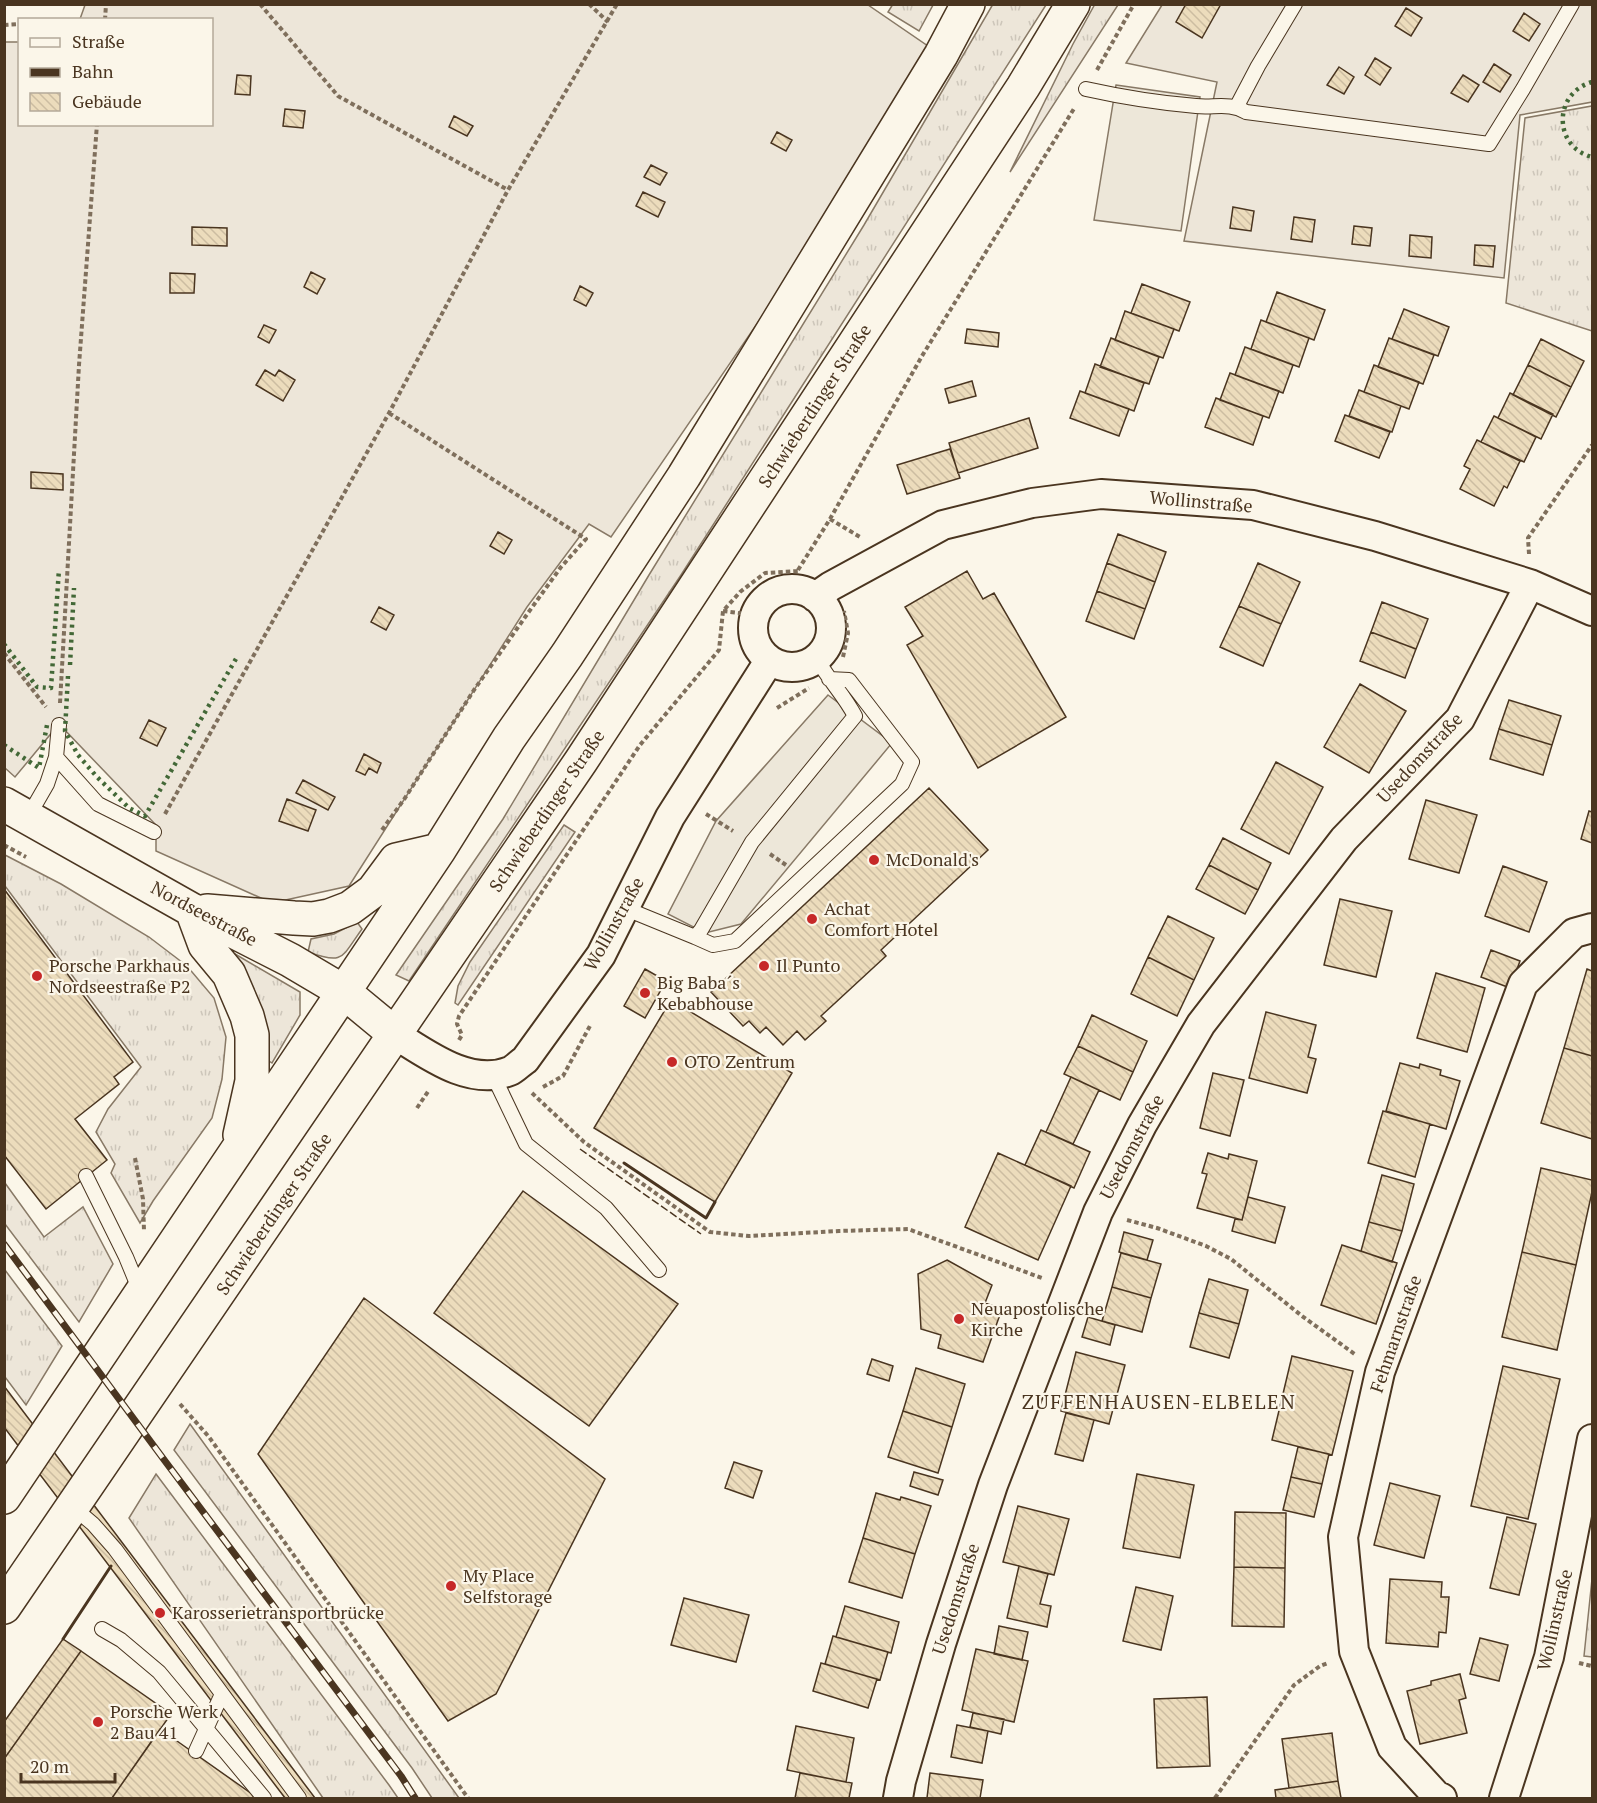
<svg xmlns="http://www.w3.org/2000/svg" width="1597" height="1803" font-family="'PT Serif',serif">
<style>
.grass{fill:url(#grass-tufts);stroke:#887966;stroke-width:1.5}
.garden{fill:#ede6d9;stroke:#887966;stroke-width:1.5}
.parking{fill:#ede7d9;stroke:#887966;stroke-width:1.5}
.building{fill:url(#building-back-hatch);stroke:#4a3520;stroke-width:1.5}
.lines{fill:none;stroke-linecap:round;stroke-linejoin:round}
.service-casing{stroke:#4a3520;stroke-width:16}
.minor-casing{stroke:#4a3520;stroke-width:32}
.secondary-casing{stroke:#4a3520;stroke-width:36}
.path{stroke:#7f6f5c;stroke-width:4;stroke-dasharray:4.5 3;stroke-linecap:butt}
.service{stroke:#fbf6e9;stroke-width:14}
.minor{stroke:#fbf6e9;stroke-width:28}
.secondary{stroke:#fbf6e9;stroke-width:33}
.rail-casing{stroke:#4a3520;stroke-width:7}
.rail{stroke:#fbf6e9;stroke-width:4.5;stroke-dasharray:14;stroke-linecap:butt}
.hedge{stroke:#436837;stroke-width:4.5;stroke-dasharray:3 4.5;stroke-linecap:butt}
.fence{stroke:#4a3520;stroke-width:1.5;stroke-dasharray:8 3;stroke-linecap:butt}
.wall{stroke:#4a3520;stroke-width:3}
.poi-dot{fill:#c62828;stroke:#fbf6e9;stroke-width:2}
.labels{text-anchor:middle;stroke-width:4.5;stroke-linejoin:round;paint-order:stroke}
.street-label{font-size:18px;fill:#4a3520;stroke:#fbf6e9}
.poi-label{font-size:18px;fill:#4a3520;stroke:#fbf6e9;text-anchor:start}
.neighbourhood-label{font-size:20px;letter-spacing:1.5px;fill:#4a3520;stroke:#fbf6e9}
</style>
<defs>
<pattern id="grass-tufts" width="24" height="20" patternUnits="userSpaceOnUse" patternTransform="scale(1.5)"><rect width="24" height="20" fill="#ede6d9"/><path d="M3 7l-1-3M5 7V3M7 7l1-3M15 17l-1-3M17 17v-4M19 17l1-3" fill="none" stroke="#cdc6ba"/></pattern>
<pattern id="building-back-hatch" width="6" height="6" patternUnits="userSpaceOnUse" patternTransform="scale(1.5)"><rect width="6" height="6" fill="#ecdcbc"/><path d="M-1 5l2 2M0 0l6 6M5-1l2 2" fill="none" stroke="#ccbda1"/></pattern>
</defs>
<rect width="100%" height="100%" fill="#fbf6e9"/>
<path class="grass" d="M893 4H933V5L919 31 888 12Z
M993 4 1046 5 681 575 409 981 396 975 503 819 649 575 864 225Z
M1095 4 1118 5 1010 172 1073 44Z
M1592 106V331L1506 303 1525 118Z
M564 825 575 832 458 1005 455 1003 458 986 470 962Z
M5 855 61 884 149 937 187 966 214 998 226 1037 222 1079 212 1118 153 1201 140 1223 111 1173 115 1164 96 1132 108 1109 141 1067 5 886Z
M357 922 362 929C341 958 344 965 308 952L311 939 334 934Z
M235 954 300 992V1015L272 1063 266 1059 232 962Z
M5 1183 44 1237 83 1207 113 1264 79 1322 5 1224Z
M5 1270 62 1346 26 1405 5 1377Z
M190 1424 459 1798H432L412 1768 174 1450Z
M156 1474 389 1785 398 1798H323L129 1518Z
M1592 1579V1657L1584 1656Z"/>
<path class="garden" d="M85 5H868L941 55 611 537 589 524 527 607 349 886 272 903 156 851V825L59 724 15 777 5 768 4 42H19L20 124H212V20L80 19Z
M1162 5H1592V102L1520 115 1504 278 1184 241 1217 82 1126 63Z"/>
<path class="parking" d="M1116 85 1200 97 1181 231 1094 220Z
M828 695 892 743 741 924 705 933 668 914 716 821Z"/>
<path class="building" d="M1186 4H1221L1202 38 1176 22Z
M1406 8 1422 18 1411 36 1395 26Z
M1524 13 1540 24 1529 41 1513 31Z
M1375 58 1391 68 1380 85 1365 75Z
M1494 64 1511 75 1500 92 1483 82Z
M1339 67 1354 77 1344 94 1327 85Z
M237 75 251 76 250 95 235 94Z
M1463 75 1479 85 1468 102 1451 93Z
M285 109 305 111 303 128 283 126Z
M454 116 473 126 467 136 449 127Z
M777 132 792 140 786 151 771 143Z
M651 165 667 173 660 185 644 177Z
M643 192 665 202 658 217 636 206Z
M1233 207 1254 211 1251 231 1230 228Z
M1294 217 1315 220 1312 242 1291 239Z
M1354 226 1372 228 1370 246 1352 244Z
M192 227 227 228V246L192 245Z
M1410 235 1432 237 1431 258 1409 256Z
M1475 245 1495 246 1493 267 1474 265Z
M311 272 325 279 317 294 304 287Z
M170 273 195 274 194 293H170Z
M1142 284 1190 302 1179 331 1131 313Z
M580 286 593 293 586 306 574 300Z
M1277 292 1325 310 1314 340 1266 322Z
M1404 309 1449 327 1438 356 1392 339Z
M1125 311 1174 329 1163 358 1115 340Z
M1261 320 1309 338 1299 367 1251 349Z
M264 325 276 330 269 343 258 337Z
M967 329 999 333 998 347 965 343Z
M1111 338 1159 357 1149 384 1100 367Z
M1389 338 1434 355 1423 384 1378 367Z
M1541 339 1584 361 1571 387 1528 365Z
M1245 347 1293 365 1283 393 1235 375Z
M1095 364 1144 383 1134 411 1085 393Z
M1374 365 1419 382 1409 409 1364 392Z
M1528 365 1571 387 1556 417 1513 395Z
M265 370 275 376 279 370 295 380 283 401 256 385Z
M1230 373 1279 391 1269 418 1220 400Z
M972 381 976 396 949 403 945 389Z
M1359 390 1401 406 1392 432 1349 416Z
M1080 391 1129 409 1119 436 1070 418Z
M1510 393 1553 414 1541 439 1498 418Z
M1216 398 1263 416 1253 445 1205 427Z
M1345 415 1390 432 1379 458 1335 441Z
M1494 416 1536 437 1524 462 1481 442Z
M1029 418 1038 448 958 473 949 443Z
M1477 440 1520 461 1507 488 1504 486 1494 506 1460 489 1470 469 1464 466Z
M950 449 960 478 907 494 897 465Z
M31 472 63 474V490L31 488Z
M498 532 512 540 504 554 490 546Z
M1118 534 1166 552 1155 582 1107 563Z
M1107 563 1155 582 1145 609 1097 591Z
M1258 563 1300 582 1281 624 1239 606Z
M967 571 983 599 994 593 1066 717 978 768 907 645 923 636 905 607Z
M1097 591 1145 609 1134 639 1086 621Z
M1382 602 1428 619 1416 649 1371 632Z
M1239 606 1281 624 1263 666 1220 647Z
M379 607 394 615 386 630 371 622Z
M1371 632 1416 649 1405 678 1360 661Z
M1360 684 1406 711 1369 773 1324 747Z
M1509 700 1561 716 1552 745 1499 729Z
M149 720 166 728 157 746 140 738Z
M1499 729 1552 745 1543 775 1490 759Z
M364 754 381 763 377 773 369 768 365 775 356 771Z
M1276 762 1323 787 1289 854 1241 829Z
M303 780 335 797 328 810 296 793Z
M929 788 988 850 881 950 886 956 821 1016 826 1021 805 1040 797 1031 783 1045 766 1027 760 1033 749 1021 743 1026 711 992Z
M287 799 316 810 308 831 279 821Z
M1426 800 1477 815 1459 873 1409 859Z
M1589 811 1592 812V843L1581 839Z
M1223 838 1271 863 1258 890 1209 865Z
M1209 865 1258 890 1245 914 1196 889Z
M1503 866 1547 882 1529 932 1485 916Z
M4 889 133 1062 114 1077 119 1084 75 1119 107 1160 46 1209 4 1155Z
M1340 899 1392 911 1376 977 1324 965Z
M1168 916 1214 938 1194 980 1148 957Z
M1491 950 1520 961 1510 988 1481 977Z
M1148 957 1194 980 1177 1016 1131 994Z
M645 969 666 981 645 1018 624 1006Z
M1587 969 1592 971V1056L1564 1048Z
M1436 973 1485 988 1467 1052 1417 1038Z
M671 1000 792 1073 715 1202 594 1128Z
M1266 1012 1316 1025 1308 1057 1316 1059 1307 1093 1249 1078Z
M1092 1015 1147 1041 1133 1072 1078 1046Z
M1078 1046 1133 1072 1120 1100 1064 1074Z
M1564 1048 1592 1056V1139L1541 1123Z
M1400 1063 1419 1068 1420 1064 1441 1070 1440 1075 1460 1081 1446 1129 1386 1111Z
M1213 1073 1244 1080 1230 1136 1200 1128Z
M1071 1077 1099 1090 1073 1144 1046 1132Z
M1383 1111 1430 1124 1415 1177 1368 1163Z
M1041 1130 1090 1152 1074 1188 1025 1165Z
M998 1153 1071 1186 1038 1260 965 1227Z
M1208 1153 1228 1159 1229 1154 1257 1161 1242 1220 1197 1208 1207 1174 1202 1173Z
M1541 1168 1592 1180V1192L1576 1265 1522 1252Z
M1382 1175 1414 1184 1402 1231 1369 1222Z
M523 1191 678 1304 589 1426 434 1313Z
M1248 1197 1285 1207 1275 1243 1232 1231 1235 1219 1242 1220Z
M1369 1222 1402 1231 1392 1262 1361 1251Z
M1124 1232 1153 1240 1147 1260 1119 1252Z
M1342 1245 1397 1263 1376 1324 1321 1305Z
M1522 1252 1576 1265 1557 1350 1502 1337Z
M1121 1253 1161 1264 1151 1298 1112 1287Z
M947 1260 992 1285 985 1303 1002 1309 983 1362 938 1348 941 1335 921 1329 918 1274Z
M1209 1279 1248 1290 1239 1324 1199 1313Z
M1112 1287 1151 1298 1142 1332 1102 1321Z
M364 1298 605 1479 496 1694 448 1721 258 1454Z
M1199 1313 1239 1324 1229 1358 1190 1347Z
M1088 1317 1115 1325 1110 1345 1082 1337Z
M1076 1352 1125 1365 1109 1424 1061 1411Z
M1292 1356 1353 1371 1332 1455 1272 1440Z
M872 1359 893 1366 889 1381 867 1374Z
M1503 1366 1560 1379 1528 1519 1471 1506Z
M916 1368 965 1384 952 1427 903 1411Z
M4 1386 315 1798H285L4 1427Z
M903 1411 952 1427 938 1473 888 1457Z
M1066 1413 1094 1420 1083 1461 1055 1454Z
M1298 1447 1329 1454 1322 1484 1291 1477Z
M734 1462 762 1471 753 1498 725 1488Z
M914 1472 943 1480 938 1495 910 1486Z
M1137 1474 1194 1485 1180 1558 1123 1548Z
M1291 1477 1322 1484 1314 1517 1283 1510Z
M1390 1483 1440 1496 1424 1558 1374 1545Z
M876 1493 900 1500 901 1497 931 1506 915 1554 863 1538Z
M1018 1506 1069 1519 1054 1575 1003 1562Z
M1235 1512 1286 1513 1285 1568 1234 1567Z
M1507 1517 1536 1524 1519 1595 1490 1588Z
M863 1538 915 1554 902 1598 849 1582Z
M1019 1566 1048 1574 1040 1604 1051 1606 1047 1627 1007 1618Z
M1234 1567 1285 1568 1284 1627 1232 1626Z
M1390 1579 1442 1582 1441 1597H1449L1446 1633 1439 1632 1438 1647 1386 1643Z
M1136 1587 1173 1596 1161 1650 1123 1641Z
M684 1598 749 1615 736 1662 671 1645Z
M845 1606 899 1622 891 1653 836 1637Z
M999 1626 1028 1632 1022 1660 994 1654Z
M833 1636 888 1652 880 1680 825 1664Z
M1480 1638 1508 1645 1499 1681 1470 1674Z
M63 1639 81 1651 4 1759V1722Z
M976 1649 1028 1661 1014 1722 962 1710Z
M81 1651 171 1714 112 1798H4V1759Z
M821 1663 877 1679 868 1708 813 1691Z
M1460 1674 1466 1698 1459 1700 1467 1733 1420 1744 1407 1691 1431 1685V1681Z
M1207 1697 1210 1766 1157 1768 1154 1699Z
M973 1713 1004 1719 1001 1734 970 1727Z
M957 1725 988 1731 982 1763 951 1757Z
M796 1726 854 1738 846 1782 787 1770Z
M160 1729 252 1794 255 1798H112Z
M1332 1733 1338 1781 1289 1788 1282 1739Z
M800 1773 852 1783 849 1798H795Z
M930 1773 983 1780 980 1798H927Z
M1338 1781 1341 1798H1276L1275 1790Z"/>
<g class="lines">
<defs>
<path id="service" d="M1086 89C1122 97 1159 103 1196 106 1214 108 1230 102 1246 112L1489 144 1523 89 1572 4
M1237 106 1258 66 1295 4
M56 757 98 804 154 832
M28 817 47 784 56 757 59 725
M624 908 695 937 701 930 752 842 855 716C844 695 828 679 817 659
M695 937 713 945 735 941 902 784 912 762 849 680 829 679
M493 1075 526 1144 606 1208 659 1270
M86 1176 126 1257 140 1291
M73 1507 93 1524 115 1549 299 1798
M102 1629 121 1640 159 1672 264 1798
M196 1751 222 1694"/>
<path id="minor" d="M753 628a39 39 0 1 1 78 0a39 39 0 1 1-78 0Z
M815 597 831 586 943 525 1032 503 1101 494 1253 505 1375 536 1530 584 1592 611
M396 1035C428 1055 470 1087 510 1071 515 1069 520 1063 525 1060L601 955 670 817 769 661
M898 1798 901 1781 941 1644 993 1485 1098 1212 1142 1125 1201 1024 1344 839 1460 719 1530 584
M1442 1798 1436 1795 1392 1747 1354 1651 1343 1537 1380 1372 1523 984 1574 933 1592 928
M1504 1798 1549 1657 1592 1439"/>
<path id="secondary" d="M4 804 192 910 290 960 344 992 396 1035
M192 910 205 945 229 974 247 1016 252 1035V1081L240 1135
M207 911 294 918 313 919 329 916 350 908 373 891 396 860 439 850
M4 1497 439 850 509 738 567 655 684 476 941 55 968 4
M4 1607 581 761 1023 87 1073 4"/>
</defs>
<use href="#service" class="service-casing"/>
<use href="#minor" class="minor-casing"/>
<use href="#secondary" class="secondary-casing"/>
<path class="path" d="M260 4 338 96 508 190
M589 4 608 22
M105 20 106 4
M4 25 20 24
M1097 70 1134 4
M830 519 860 537
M1529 554 1528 538 1592 445
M798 570 830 519 922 356 1075 107
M723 611 755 615
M4 653 46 707
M843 657 848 633 844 611
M60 703 79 365 97 124
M777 708 809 688
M165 814 389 413 508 190 617 4
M706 814 733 831
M382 830 405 798 474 690 528 613 561 567 586 539 389 413
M4 845 26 857
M770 854 786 865
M459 1040 462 1035 457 1024 459 1016 640 745 719 650 723 611 740 592 765 573 799 571
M543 1087 563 1076 591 1024
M532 1093 584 1142 710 1232 749 1236 839 1231 908 1229 1042 1278
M417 1108 429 1090
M135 1158 143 1199 144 1231
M1127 1220 1157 1228 1206 1246 1231 1259 1302 1316 1356 1355
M180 1404 209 1437 468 1798
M1579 1663 1592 1666
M1215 1798 1294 1685 1320 1666 1328 1663"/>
<use href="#service" class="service"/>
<use href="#minor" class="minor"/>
<use href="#secondary" class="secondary"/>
<defs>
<path id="rail" d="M4 1244 165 1461 401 1776 415 1798"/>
</defs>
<use href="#rail" class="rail-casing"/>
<use href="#rail" class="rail"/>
<path class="hedge" d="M1592 82C1553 93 1553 147 1592 157
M4 644 37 687 51 688 59 569
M70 665 74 588
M68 676 65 731 78 755 97 777 129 808 145 816 237 657
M4 745 39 768 47 725"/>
<path class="fence" d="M580 1149 701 1234"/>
<path class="wall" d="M624 1163 706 1218 715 1202
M63 1639 111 1566"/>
</g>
<g class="poi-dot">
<circle cx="874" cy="860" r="6"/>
<circle cx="812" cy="919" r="6"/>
<circle cx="764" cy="966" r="6"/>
<circle cx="37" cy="976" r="6"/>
<circle cx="645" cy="993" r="6"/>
<circle cx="672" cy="1062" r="6"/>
<circle cx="959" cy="1319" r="6"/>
<circle cx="451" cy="1586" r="6"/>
<circle cx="160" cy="1613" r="6"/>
<circle cx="98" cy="1722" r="6"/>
</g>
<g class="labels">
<g class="street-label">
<text transform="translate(815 406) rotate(-57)" y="6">Schwieberdinger Straße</text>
<text transform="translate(1201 502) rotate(5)" y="6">Wollinstraße</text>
<text transform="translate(1420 758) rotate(-47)" y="6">Usedomstraße</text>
<text transform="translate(547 811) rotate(-56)" y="6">Schwieberdinger Straße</text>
<text transform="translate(204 914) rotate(28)" y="6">Nordseestraße</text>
<text transform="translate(614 924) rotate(-61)" y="6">Wollinstraße</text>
<text transform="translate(1132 1147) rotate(-62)" y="6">Usedomstraße</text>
<text transform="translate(274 1214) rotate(-56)" y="6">Schwieberdinger Straße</text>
<text transform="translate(1396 1334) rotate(-71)" y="6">Fehmarnstraße</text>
<text transform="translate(956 1599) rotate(-72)" y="6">Usedomstraße</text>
<text transform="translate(1555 1620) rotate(-77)" y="6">Wollinstraße</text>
</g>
<g class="poi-label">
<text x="886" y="866">McDonald's</text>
<text x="824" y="915">Achat<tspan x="824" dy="21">Comfort Hotel</tspan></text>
<text x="49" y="972">Porsche Parkhaus<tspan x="49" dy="21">Nordseestraße P2</tspan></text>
<text x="776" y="972">Il Punto</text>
<text x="657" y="989">Big Baba´s<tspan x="657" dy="21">Kebabhouse</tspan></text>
<text x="684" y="1068">OTO Zentrum</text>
<text x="971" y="1315">Neuapostolische<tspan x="971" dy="21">Kirche</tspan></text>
<text x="463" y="1582">My Place<tspan x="463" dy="21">Selfstorage</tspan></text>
<text x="172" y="1619">Karosserietransportbrücke</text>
<text x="110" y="1718">Porsche Werk<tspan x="110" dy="21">2 Bau 41</tspan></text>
</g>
<g class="neighbourhood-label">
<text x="1159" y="1409">ZUFFENHAUSEN-ELBELEN</text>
</g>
</g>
<rect width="1597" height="1803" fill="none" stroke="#4a3520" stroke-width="12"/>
<rect x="18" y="18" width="195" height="108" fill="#fbf6e9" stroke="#b4a999" stroke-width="1.5"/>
<rect x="30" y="38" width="30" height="9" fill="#fbf6e9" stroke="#b4a999" stroke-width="1.5"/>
<text x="72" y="48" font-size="18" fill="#4a3520">Straße</text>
<rect x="30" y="68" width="30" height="9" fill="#4a3520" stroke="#b4a999" stroke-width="1.5"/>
<text x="72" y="78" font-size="18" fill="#4a3520">Bahn</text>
<rect x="30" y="93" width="30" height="18" fill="url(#building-back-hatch)" stroke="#b4a999" stroke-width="1.5"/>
<text x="72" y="108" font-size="18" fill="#4a3520">Gebäude</text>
<path d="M21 1773v9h94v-9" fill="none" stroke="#4a3520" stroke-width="3"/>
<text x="30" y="1773" font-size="18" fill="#4a3520" stroke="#fbf6e9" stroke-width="4.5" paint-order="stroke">20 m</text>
</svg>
